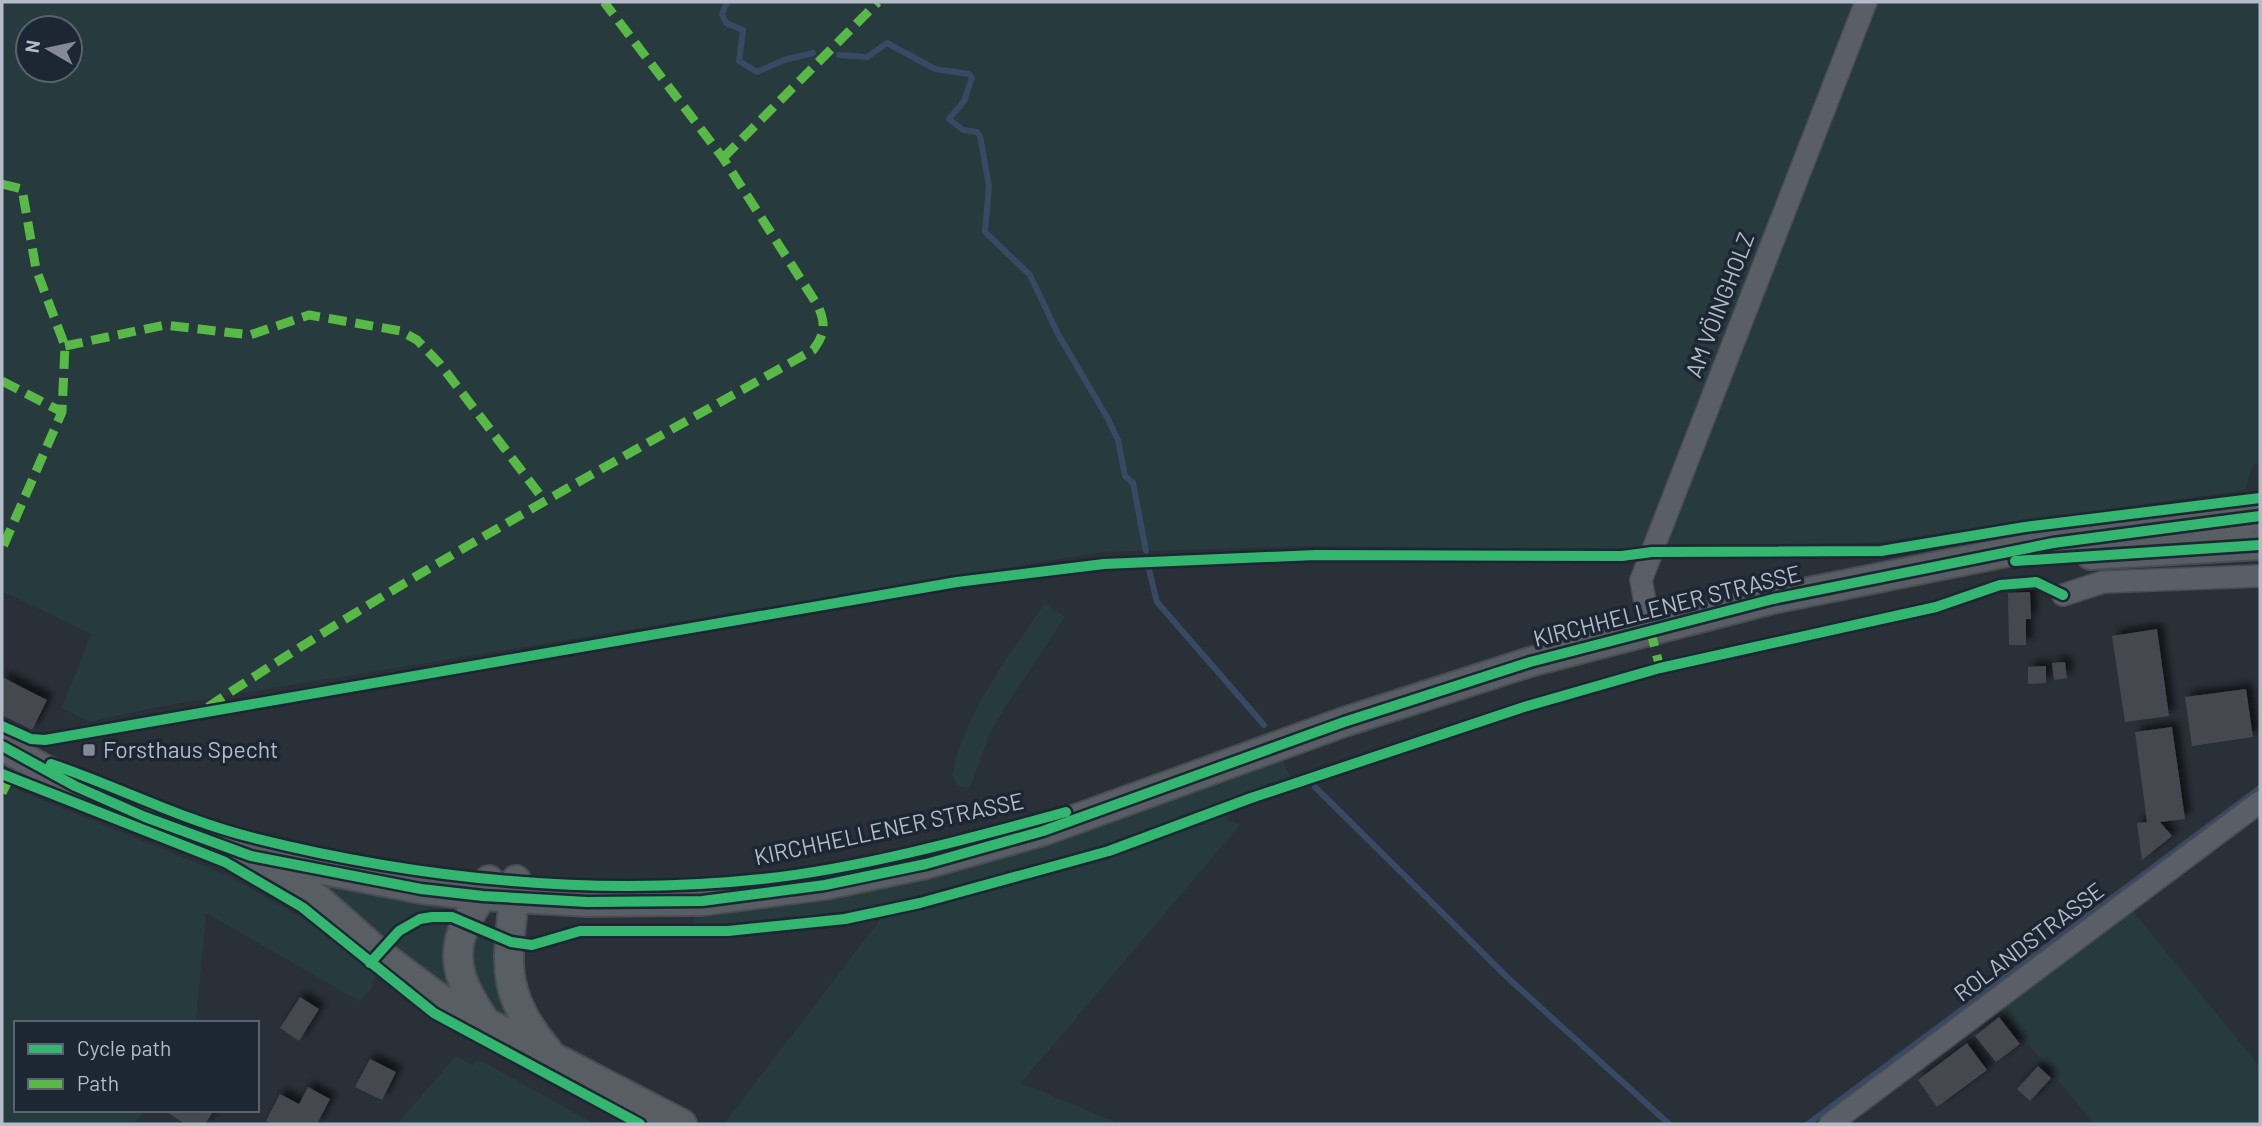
<svg xmlns="http://www.w3.org/2000/svg" width="2262" height="1126" font-family="Barlow,sans-serif">
<style>
.green{fill:#273a3e;fill-rule:evenodd}
.lines{fill:none;stroke-linecap:round;stroke-linejoin:round}
.stream{stroke:#384963;stroke-width:6}
.building{fill:#444950;filter:url(#shadow)}
.minor-casing{stroke:#484c53;stroke-width:24}
.secondary-casing{stroke:#484c53;stroke-width:32}
.minor{stroke:#5a5e66;stroke-width:21}
.secondary{stroke:#595d64;stroke-width:28}
.quiet{stroke:#58b947;stroke-width:9;stroke-dasharray:18 9;stroke-linecap:butt}
.cycleway-casing{stroke:#1d2633;stroke-width:15}
.cycleway{stroke:#33b770;stroke-width:10}
.poi-dot{fill:#848b96;stroke:#1d2633;stroke-width:2.5}
.labels{text-anchor:middle;stroke-width:7;stroke-linejoin:round;paint-order:stroke}
.street-label{font-size:23px;fill:#b4bcc9;stroke:#1d2633}
.poi-label{font-size:23px;fill:#b4bcc9;stroke:#1d2633;text-anchor:start}
</style>
<defs>
<filter id="shadow"><feDropShadow dx="6" dy="-6" stdDeviation="3.5" flood-color="#0009"/></filter>
</defs>
<rect width="100%" height="100%" fill="#2a3038"/>
<path class="green" d="M2 2H2260V464H2253L2245 490 1880 542 1621 550 1316 546 1103 552 157 707 90 722 62 708 91 634 2 591ZM28 28H70V70H28Z
M1045 603 1065 617 1002 712 989 735 970 788 958 786 952 775C966 710 1008 657 1045 603Z
M1283 760 1291 779 1101 846 919 895 829 915 695 927 694 913 1079 832Z
M10 787 231 877 331 935 375 976 371 989 359 1001 206 913 196 1023H16V1110H145L134 1124H2V805Z
M1233 811 1226 820 1240 825 1021 1083 1120 1124H724L882 917 1110 855Z
M306 878 462 904 456 913C423 910 405 919 380 940Z
M2131 909 2260 1067V1124H2094L2000 1010Z
M425 921 456 922 460 1000 388 947 404 930Z
M471 929 501 943 510 1018 503 1023 470 977Z
M456 1056 473 1065 478 1059 595 1124H397Z"/>
<g class="lines">
<path class="stream" d="M727 2 722 14 726 23 743 30 739 61 757 72 784 60 813 53
M839 55 867 57 887 43 935 69 969 74 972 78 964 101 949 119 963 130 977 132 980 136 989 186 985 232 1030 275 1058 334 1108 419 1118 440 1125 476 1133 483 1146 551
M1149 570 1157 602 1264 725
M1315 787 1508 978 1669 1124
M1808 1124 2260 788"/>
</g>
<path class="building" d="M2030 592 2031 619H2026V645H2009L2008 593Z
M2157 629 2169 716 2125 722 2112 636Z
M2065 662 2067 678 2054 680 2052 663Z
M2046 666V683L2028 684V667Z
M2 677 47 700 32 730 2 715Z
M2246 689 2253 737 2192 746 2185 697Z
M2172 727 2185 819 2160 822 2172 836 2142 860 2137 823 2147 822 2135 732Z
M300 997 319 1009 299 1041 280 1028Z
M1999 1017 2020 1044 1996 1062 1975 1036Z
M1967 1043 1987 1070 1937 1107 1918 1080Z
M370 1059 396 1072 382 1100 355 1087Z
M2038 1066 2051 1078 2030 1101 2017 1089Z
M308 1087 330 1099 317 1124H272L266 1121 280 1094 299 1104Z
M164 1110H214L205 1124H185Z"/>
<g class="lines">
<defs>
<path id="minor" d="M2063 595 2103 582 2260 576
M1650 629 1641 580 1866 2
M1830 1124 2260 802"/>
<path id="secondary" d="M2091 555 2260 545
M2 746 75 786 145 817 251 856 421 889 483 896 587 902 702 901 825 885 926 864 1043 831 1344 722 1530 662 1773 599 2053 543 2260 516
M262 863 318 899 379 953 439 998 682 1124
M516 880C509 956 495 988 548 1051
M487 1024C465 992 447 961 466 923 473 908 483 897 489 880"/>
</defs>
<use href="#minor" class="minor-casing"/>
<use href="#secondary" class="secondary-casing"/>
<use href="#minor" class="minor"/>
<use href="#secondary" class="secondary"/>
<path class="quiet" d="M723 158 878 2
M2 184 22 189 36 269 65 346 62 412 2 549
M65 346 165 325 250 335 309 315 401 331 417 340 440 364 544 500
M2 381 62 412
M1650 629 1660 668
M208 707C403 577 609 465 813 350 825 334 826 324 818 306L723 158 604 2
M2 793 10 777"/>
<defs>
<path id="cycleway" d="M2015 561 2260 545
M2 726 31 739 45 740 957 582 1104 564 1316 555 1622 556 1652 552 1881 551 2025 527 2260 498
M2 746 75 786 145 817 251 856 421 889 483 896 587 902 702 901 825 885 926 864 1043 831 1344 722 1530 662 1773 599 2053 543 2260 516
M51 764C119 787 184 821 254 838 418 879 595 897 762 879 858 869 972 838 1066 812
M2 774 225 862 302 907 434 1013 640 1124
M370 963 399 931 420 919 432 917H452L511 942 532 945 580 931H728L845 919 920 903 1109 851 1251 798 1524 707 1660 668 1936 607 2000 585 2036 582 2063 595"/>
</defs>
<use href="#cycleway" class="cycleway-casing"/>
<use href="#cycleway" class="cycleway"/>
</g>
<rect class="poi-dot" x="82" y="743" width="14" height="14" rx="3.5"/>
<g class="labels">
<g class="street-label">
<text transform="translate(1720 305) rotate(-69)" y="8">AM VÖINGHOLZ</text>
<text transform="translate(1667 606) rotate(-14)" y="8">KIRCHHELLENER STRASSE</text>
<text transform="translate(889 829) rotate(-12)" y="8">KIRCHHELLENER STRASSE</text>
<text transform="translate(2029 942) rotate(-37)" y="8">ROLANDSTRASSE</text>
</g>
<g class="poi-label">
<text x="103" y="758">Forsthaus Specht</text>
</g>
</g>
<rect width="2262" height="1126" fill="none" stroke="#b4bcc9" stroke-width="7"/>
<rect x="14" y="1021" width="245" height="91" fill="#1d2633" stroke="#59626f" stroke-width="2"/>
<rect x="28" y="1044" width="35" height="10" fill="#33b770" stroke="#59626f" stroke-width="2"/>
<text x="77" y="1056" font-size="21" fill="#b4bcc9">Cycle path</text>
<rect x="28" y="1079" width="35" height="10" fill="#58b947" stroke="#59626f" stroke-width="2"/>
<text x="77" y="1091" font-size="21" fill="#b4bcc9">Path</text>
<g transform="translate(49 49) rotate(279)"><circle r="33" fill="#1d2633" stroke="#59626f" stroke-width="2"/>
<path d="M0-5L12 26L0 18L-12 26Z" fill="#848b96"/>
<text y="-10" font-size="19" font-weight="bold" text-anchor="middle" fill="#b4bcc9">N</text>
</g>
</svg>
